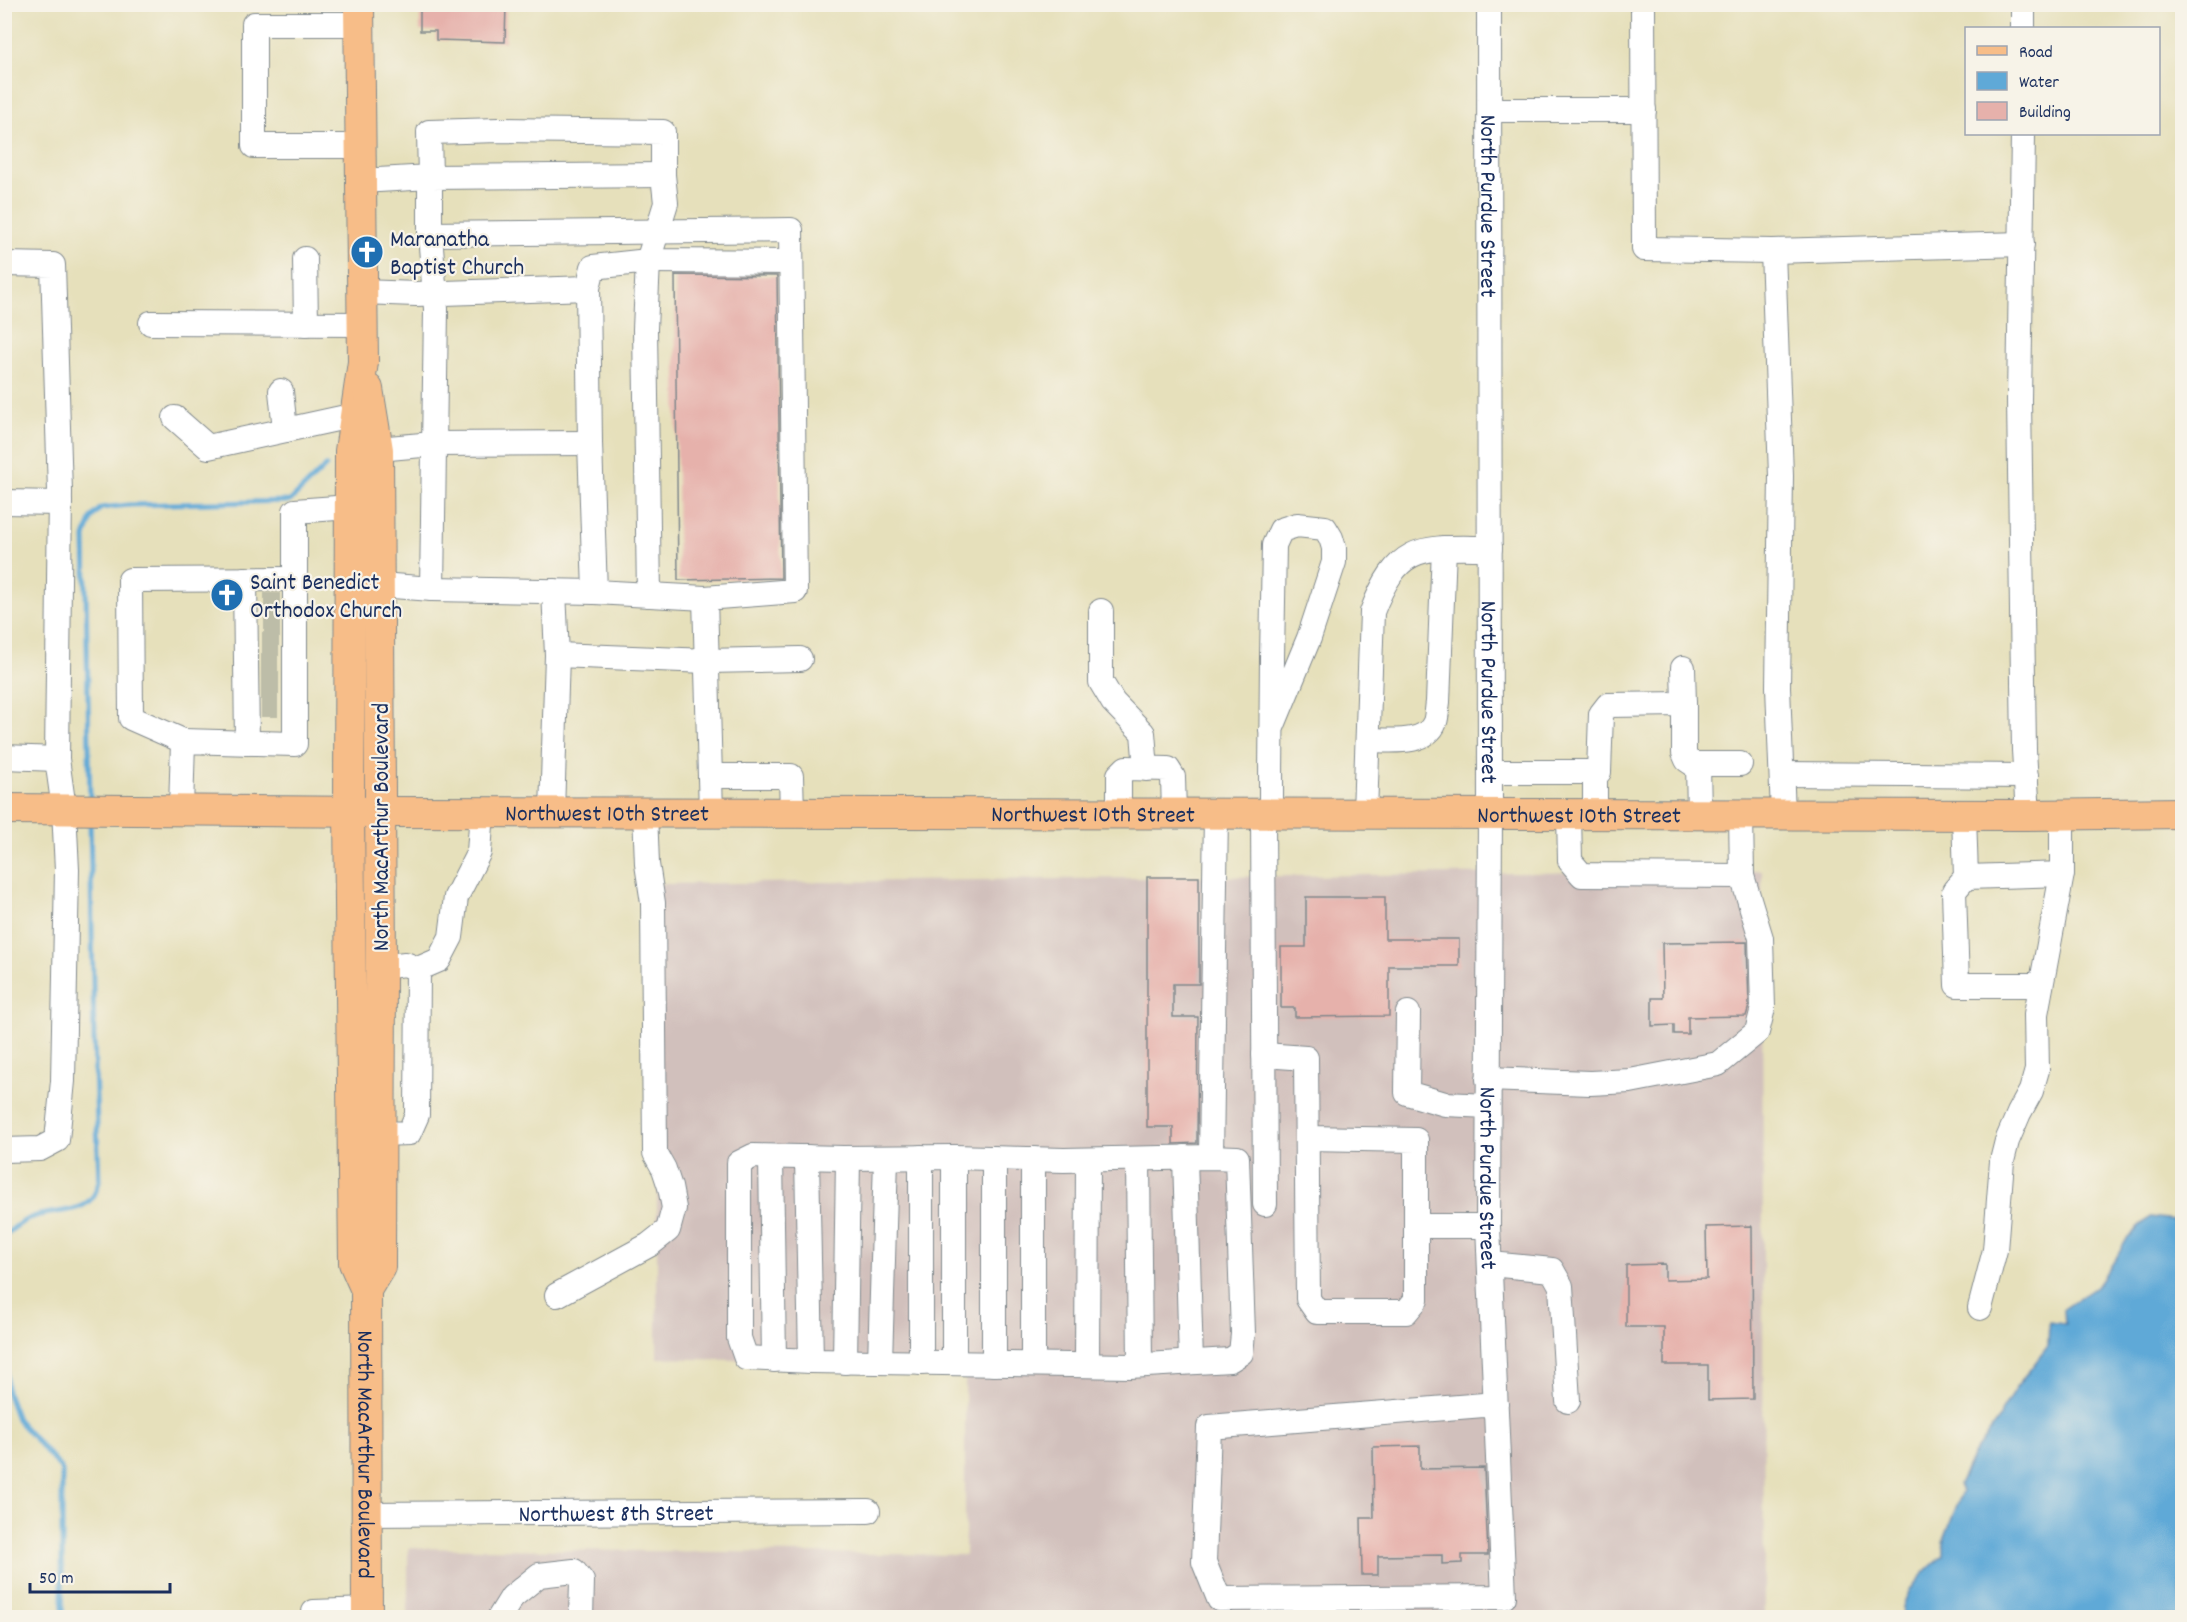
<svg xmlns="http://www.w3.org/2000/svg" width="2187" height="1622" font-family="Dekko,sans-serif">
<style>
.industrial{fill:#d1c0bc}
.water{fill:#5fa9d7;stroke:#3d6c9a;stroke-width:1.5}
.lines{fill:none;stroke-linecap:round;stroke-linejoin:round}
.stream{stroke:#5fa9d7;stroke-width:5}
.building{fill:#e6b1ab}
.minor-tunnel{stroke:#bdbda8;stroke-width:24;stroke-dasharray:24 12;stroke-linecap:butt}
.minor-casing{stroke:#80888c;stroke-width:26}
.major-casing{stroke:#80888c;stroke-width:32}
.minor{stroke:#fff;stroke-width:24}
.major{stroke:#f7bd88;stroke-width:30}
.labels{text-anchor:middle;stroke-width:4.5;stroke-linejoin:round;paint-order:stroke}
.street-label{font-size:24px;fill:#1b2f5e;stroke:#f7f3e8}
.poi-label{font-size:24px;fill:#1b2f5e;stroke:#f7f3e8;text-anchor:start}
</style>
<rect width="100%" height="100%" fill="#f7f3e8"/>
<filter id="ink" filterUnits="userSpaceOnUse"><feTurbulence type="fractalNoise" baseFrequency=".0167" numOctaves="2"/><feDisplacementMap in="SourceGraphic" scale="12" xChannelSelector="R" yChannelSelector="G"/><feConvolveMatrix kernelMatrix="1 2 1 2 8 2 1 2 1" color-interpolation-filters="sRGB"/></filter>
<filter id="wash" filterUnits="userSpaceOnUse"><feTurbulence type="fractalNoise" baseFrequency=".008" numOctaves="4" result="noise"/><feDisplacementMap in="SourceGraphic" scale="24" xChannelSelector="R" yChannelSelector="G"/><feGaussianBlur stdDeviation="1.35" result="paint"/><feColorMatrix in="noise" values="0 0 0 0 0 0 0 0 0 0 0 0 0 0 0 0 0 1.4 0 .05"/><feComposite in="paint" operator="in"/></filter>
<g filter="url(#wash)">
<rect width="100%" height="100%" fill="#e6e0bb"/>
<path class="industrial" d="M1762 870 1764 1617 408 1618V1548L965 1555V1366L657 1358V884Z"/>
<path class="water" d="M2150 1217 2182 1221V1617H1903C1899 1595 1927 1568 1943 1556V1542L1962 1492 1959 1484 1973 1455 2000 1417 2002 1410 2016 1388 2048 1346 2049 1322 2065 1324 2064 1309 2096 1287 2115 1260 2128 1237Z"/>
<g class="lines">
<path class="stream" d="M90 801 85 537 92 517 101 508 128 505 290 501 326 466
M4 1246 6 1235C15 1226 27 1218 39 1215 65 1209 93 1214 99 1181L94 1040 90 819
M4 1287 7 1392 17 1419 60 1467 62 1472V1597L64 1618"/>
</g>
<g id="blocks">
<path class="building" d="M420 4H506L505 42 436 40V31H420Z
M675 275 777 276 781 578 678 580Z
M1147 877H1199V984H1173V1017H1198L1197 1143 1173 1144V1127H1147Z
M1306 897H1385V939H1459V966H1389V1016L1295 1017V1008H1281V947H1306Z
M1747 942 1749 1006 1746 1016 1688 1017V1034H1674V1025L1652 1026V998H1663L1662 943Z
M1752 1226 1753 1399 1708 1400V1365H1664V1327H1626V1265L1665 1264V1280L1707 1279 1706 1227Z
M1420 1446V1469L1484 1468 1488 1555H1462V1563L1442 1564V1555L1378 1556V1575H1362L1361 1518H1374L1373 1447Z"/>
</g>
</g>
<g filter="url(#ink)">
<use href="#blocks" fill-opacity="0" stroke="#80888c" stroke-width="1.5"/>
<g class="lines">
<path class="minor-tunnel" d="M264 605H280
M264 626H280
M262 644H279
M261 665H278
M261 683H279
M261 705H278"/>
<defs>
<g id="minor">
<path id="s1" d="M1489 4 1490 813 1488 1226 1504 1597 1219 1599 1204 1562 1209 1427 1496 1404"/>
<path d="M1643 4 1644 249 1773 251 2022 244"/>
<path d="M360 24H254V146H361"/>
<path d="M2023 28V4"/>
<path d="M1490 110H1644"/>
<path d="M2023 134 2019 400 2024 750 2028 815"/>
<path d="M361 181 430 177 429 132 499 130 663 132V175L666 203 648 261 791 262"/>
<path d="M430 234 791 230 795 591 705 598 595 592 432 589 436 309 430 234V177L663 175"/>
<path d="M1773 251 1781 476 1778 687 1783 814"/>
<path d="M305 259 306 324"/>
<path d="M4 264 53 265 60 492 57 759 64 809 67 870 63 1081 57 1140 40 1149 4 1150"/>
<path d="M588 288 593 267 648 261 645 329 649 595"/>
<path d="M362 292 416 294 588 288 590 443 595 592"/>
<path d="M151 323 362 324"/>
<path d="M281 391 285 430"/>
<path d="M175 418 208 447 355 415"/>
<path d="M378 449 433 444 590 443"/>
<path d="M4 502 60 503"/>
<path d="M245 579 247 743"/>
<path d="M380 585 432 589"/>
<path d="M554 591 557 655 707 661 800 659"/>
<path d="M705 598 711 813"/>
<path d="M1101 611V682L1113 702 1143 733 1146 769"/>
<path d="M1683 668 1684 704"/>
<path d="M1368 740C1388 740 1426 746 1435 722 1437 716 1437 708 1438 702L1444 548"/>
<path d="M183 741 131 718 130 580 295 579"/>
<path d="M4 757 57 759"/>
<path d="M1698 764 1699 814"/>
<path d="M1490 772H1599L1601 714 1608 705 1684 704V753L1687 760 1693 764H1740"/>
<path d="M1595 773V814"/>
<path d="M1782 774 2026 776"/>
<path d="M710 776H791L792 813"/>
<path d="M181 810 183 741 295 744V511L350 507"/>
<path d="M552 812 557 655"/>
<path d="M1119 813V775L1126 768 1168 769 1173 777 1174 813"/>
<path d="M1263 813 1265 1204"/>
<path d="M1271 813C1271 724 1272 634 1274 545L1281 530 1297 525 1325 528 1331 538 1334 548V562L1309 638 1271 730"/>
<path d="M1365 813 1372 612C1399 541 1423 548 1490 548"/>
<path d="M1569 814 1570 861 1582 875 1742 876"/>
<path d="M1964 815 1966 877 2062 874V815"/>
<path d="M1966 877 1954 891 1957 985H2041"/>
<path d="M418 969 439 960 451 937 456 897 479 852 482 812"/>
<path d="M1408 1013 1407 1093 1445 1104 1488 1106"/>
<path d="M1264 1055 1306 1058 1308 1299 1317 1312H1406L1416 1300V1140L1307 1138"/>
<path d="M1488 1079 1590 1083 1630 1081 1718 1064 1757 1032 1763 1008 1761 938 1742 876 1741 814"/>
<path d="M380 1134 409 1133 417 1115 418 969 405 964 381 967"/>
<path d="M753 1156 843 1158 954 1157 1064 1160 1211 1157 1237 1158 1243 1334 1241 1353 1230 1360 1130 1366 811 1361 746 1358 739 1338V1163Z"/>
<path d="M771 1157 774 1360"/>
<path d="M807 1157 811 1361"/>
<path d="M921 1157V1363"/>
<path d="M1185 1157 1191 1362"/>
<path d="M1211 1157 1216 813"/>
<path d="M994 1158V1364"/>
<path d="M1138 1159 1140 1365"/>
<path d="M1416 1226H1488"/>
<path d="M1490 1264 1552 1270 1561 1286 1568 1401"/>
<path d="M557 1295 649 1245 668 1230 674 1208 670 1187 664 1169 655 1153 653 903 647 864 645 812"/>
<path d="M1980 1308 1995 1250 2002 1161 2007 1141 2019 1113 2031 1091 2037 1070 2036 1014 2062 874"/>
<path d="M845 1362 848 1158"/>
<path d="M880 1362 886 1158"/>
<path d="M954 1363V1157"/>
<path d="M1033 1364V1159"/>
<path d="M1087 1365 1088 1160"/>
<path id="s2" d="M366 1514 868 1511"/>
<path d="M314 1618V1612L367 1610"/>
<path d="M499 1618 512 1597 539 1575 574 1571 582 1581 581 1618"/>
</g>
<g id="major">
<path id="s3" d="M359 4 363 362 350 451 349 812 354 1263 366 1290 367 1618"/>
<path id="s4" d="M4 809 380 812 2028 815 2182 813"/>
<path d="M366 1290 380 1267 381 967 378 450 368 389"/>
</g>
</defs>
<use href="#minor" class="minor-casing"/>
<use href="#major" class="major-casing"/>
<use href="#minor" class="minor"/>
<use href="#major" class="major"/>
</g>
</g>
<defs>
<symbol id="church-disc" viewBox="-11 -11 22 22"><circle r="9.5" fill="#1f6fb2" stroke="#f7f3e8"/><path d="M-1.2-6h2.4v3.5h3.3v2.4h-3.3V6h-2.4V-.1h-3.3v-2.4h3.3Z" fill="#fff"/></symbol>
</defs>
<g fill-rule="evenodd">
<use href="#church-disc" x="348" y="233" width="38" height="38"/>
<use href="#church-disc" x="208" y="576" width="38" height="38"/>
</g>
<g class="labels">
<g class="street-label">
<text dy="8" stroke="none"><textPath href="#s1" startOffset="202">North Purdue Street</textPath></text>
<text dy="8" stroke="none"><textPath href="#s1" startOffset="688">North Purdue Street</textPath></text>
<text dy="8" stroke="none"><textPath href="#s4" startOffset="603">Northwest 10th Street</textPath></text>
<text dy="8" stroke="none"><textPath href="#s4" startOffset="1089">Northwest 10th Street</textPath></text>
<text dy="8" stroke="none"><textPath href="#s4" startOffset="1575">Northwest 10th Street</textPath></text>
<text transform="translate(380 827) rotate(-90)" y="8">North MacArthur Boulevard</text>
<text dy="8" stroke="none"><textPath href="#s1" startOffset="1174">North Purdue Street</textPath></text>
<text dy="8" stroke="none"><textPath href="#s3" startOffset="1454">North MacArthur Boulevard</textPath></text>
<text dy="8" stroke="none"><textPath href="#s2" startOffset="250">Northwest 8th Street</textPath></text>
</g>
<g class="poi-label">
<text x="390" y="246">Maranatha<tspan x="390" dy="28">Baptist Church</tspan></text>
<text x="250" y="589">Saint Benedict<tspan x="250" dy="28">Orthodox Church</tspan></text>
</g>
</g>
<rect width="2187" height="1622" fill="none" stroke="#f7f3e8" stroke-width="24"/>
<rect x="1965" y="27" width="195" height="108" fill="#f7f3e8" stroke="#9fa5b1" stroke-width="1.5"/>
<rect x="1977" y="46" width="30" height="9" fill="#f7bd88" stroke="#9fa5b1" stroke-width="1.5"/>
<text x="2019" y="57" font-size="18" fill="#1b2f5e">Road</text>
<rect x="1977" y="72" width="30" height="18" fill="#5fa9d7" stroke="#9fa5b1" stroke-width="1.5"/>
<text x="2019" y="87" font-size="18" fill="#1b2f5e">Water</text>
<rect x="1977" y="102" width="30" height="18" fill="#e6b1ab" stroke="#9fa5b1" stroke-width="1.5"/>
<text x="2019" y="117" font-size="18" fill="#1b2f5e">Building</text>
<path d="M30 1583v9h140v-9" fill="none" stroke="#1b2f5e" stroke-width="3"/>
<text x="39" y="1583" font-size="18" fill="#1b2f5e" stroke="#f7f3e8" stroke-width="4.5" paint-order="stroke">50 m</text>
</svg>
